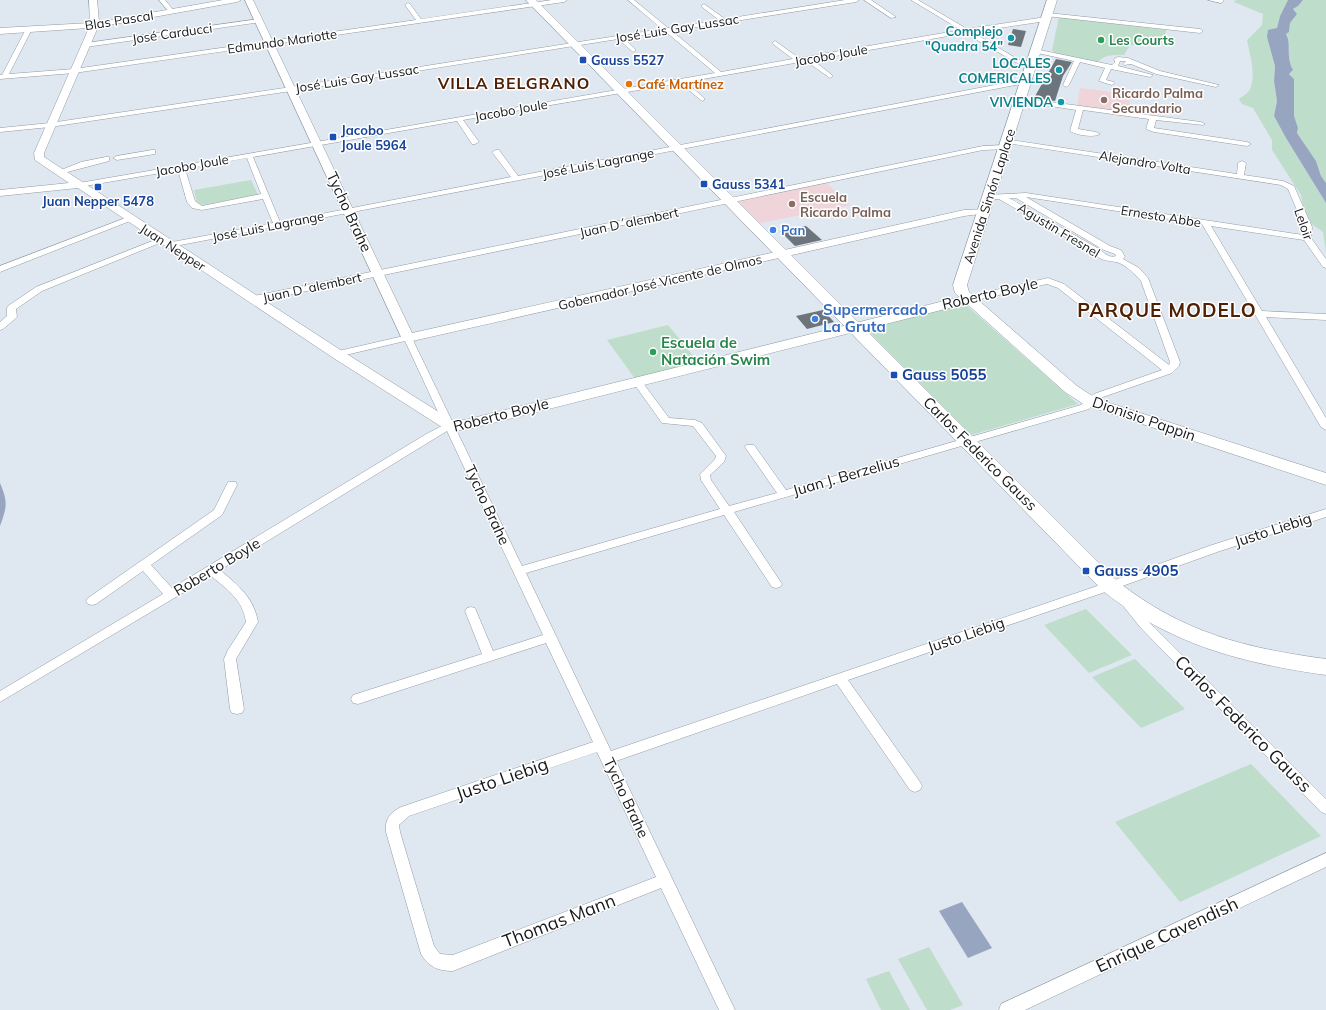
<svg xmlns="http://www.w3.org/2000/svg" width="1326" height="1010" font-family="Mulish,sans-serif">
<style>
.education{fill:#efd5da}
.green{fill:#bfddcb}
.water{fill:#98a5c0}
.building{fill:#6c747c}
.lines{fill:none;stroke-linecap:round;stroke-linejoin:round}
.minor-casing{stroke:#929ba3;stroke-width:1}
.secondary-casing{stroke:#929ba3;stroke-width:1}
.primary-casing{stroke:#929ba3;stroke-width:1}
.minor{fill:#fff;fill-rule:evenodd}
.secondary{fill:#fff;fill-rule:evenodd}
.primary{fill:#fff;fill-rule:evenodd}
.culture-dot{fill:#0f9aa8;stroke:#fff;stroke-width:1.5}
.leisure-dot{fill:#2e9e5b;stroke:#fff;stroke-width:1.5}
.transit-dot{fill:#1a4fb4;stroke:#fff;stroke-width:1.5}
.food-dot{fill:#e8710a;stroke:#fff;stroke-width:1.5}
.education-dot{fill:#8d6e63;stroke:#fff;stroke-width:1.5}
.shop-dot{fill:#3f7fe0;stroke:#fff;stroke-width:1.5}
.labels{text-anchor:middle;stroke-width:3;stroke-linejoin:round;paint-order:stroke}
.far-street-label{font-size:13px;fill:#16191c;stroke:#fff}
.far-culture-label{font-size:13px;font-weight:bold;fill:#0d838f;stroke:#fff;text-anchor:end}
.far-leisure-label{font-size:13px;font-weight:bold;fill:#27864d;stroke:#fff;text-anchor:start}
.far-transit-label{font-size:13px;font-weight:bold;fill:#164399;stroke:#fff;text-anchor:start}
.far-food-label{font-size:13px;font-weight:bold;fill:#c56008;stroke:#fff;text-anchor:start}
.far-education-label{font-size:13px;font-weight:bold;fill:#785e54;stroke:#fff;text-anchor:start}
.far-shop-label{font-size:13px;font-weight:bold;fill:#366cbe;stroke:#fff;text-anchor:start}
.street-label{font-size:15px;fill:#16191c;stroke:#fff}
.shop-label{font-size:15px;font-weight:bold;fill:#366cbe;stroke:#fff;text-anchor:start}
.leisure-label{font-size:15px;font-weight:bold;fill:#27864d;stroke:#fff;text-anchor:start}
.transit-label{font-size:15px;font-weight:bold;fill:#164399;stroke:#fff;text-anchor:start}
.far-district-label{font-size:16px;font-weight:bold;letter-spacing:1px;fill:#4f2003;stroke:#fff}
.near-street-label{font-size:18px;fill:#16191c;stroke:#fff}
.district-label{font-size:19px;font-weight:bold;letter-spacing:1px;fill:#4f2003;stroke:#fff}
</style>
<rect width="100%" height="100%" fill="#dfe7f0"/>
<path class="education" d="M1080 88 1130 94 1129 113 1077 107Z
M825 182 851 205 756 224 734 202Z"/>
<path class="green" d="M1236 0H1288L1280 16 1277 28 1267 37 1275 66 1274 81 1277 101 1274 116 1286 138 1326 203V252L1323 232 1306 220 1301 195 1272 150V140L1253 108 1242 104 1239 99C1241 97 1247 94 1249 91 1257 77 1250 55 1247 40L1262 25 1263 14 1234 2Z
M1303 0H1326V183L1321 176 1316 161 1297 133 1298 128 1294 116V79L1289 74 1293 70C1285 55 1292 44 1286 33L1289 32 1290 23 1297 14 1293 9 1298 6Z
M1059 17 1166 30 1165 41 1148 39 1145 45H1130L1124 55C1115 55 1105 54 1098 62L1055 53 1052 50Z
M251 180 258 195 204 205 197 203 194 190Z
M965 304 1078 404 971 435 866 329Z
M668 325 699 363 636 380 607 340Z
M1086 609 1132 655 1089 673 1044 625Z
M1135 659 1185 709 1141 728 1092 677Z
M1251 764 1321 836 1180 902 1115 822Z
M929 947 963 1005 950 1010H927L898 959Z
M889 971 910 1010H881L866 979Z"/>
<path class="water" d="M1288 0H1303L1298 6 1293 9 1297 14 1290 23 1289 32 1286 34C1292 44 1285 55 1293 70L1289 74 1294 79V116L1298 128 1297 133 1316 161 1321 176 1326 183V203L1286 138 1274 116 1277 101 1274 81 1275 66 1267 37 1268 30 1277 28 1280 16Z
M0 483C8 502 7 507 0 526Z
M962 902 992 948 968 958 939 911Z"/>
<path class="building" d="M1013 29 1026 31 1021 47 1008 45Z
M1056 59 1072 62 1063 76 1055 101 1034 98Z
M806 226 822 240 795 246 780 231Z
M823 310 834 322 807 329 796 316Z"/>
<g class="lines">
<defs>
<path id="minor" d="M159 0H165L175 12 174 13H170Z
M552 0H567L564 2 74 73 0 79V75H2L26 29 29 27 32 29 9 74 74 69 416 20 405 5 408 3 410 4 421 19Z
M628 0H634L668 28 719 20 702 7 701 6 704 4 725 19 845 0H859L856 2 672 31 721 72 793 59 773 44 772 43 775 41 799 58 961 30 911 0H918L967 29 1046 17 1049 19 1046 21 972 32 1019 60 1033 64V66L1031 67 1015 62 965 33 813 60 832 75 833 76 830 78 806 61 686 82 704 98V100L702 101 680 83 463 120 479 142 475 144H472L457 121 253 157 280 222 511 177 492 152 496 150H499L518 176 1026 79 1029 81 1026 83 170 247H167L166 245 167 243 273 223 263 199 202 210 192 208 187 202 178 170 79 187 75 185 79 183 715 73 666 32 624 38 636 50 633 52 618 39 291 91 50 127 0 132V128L50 123 291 87 662 29ZM247 158 261 194 202 206 195 201 185 169Z
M864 0H871L896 17 891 18Z
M1208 0H1223L1224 1 1221 3Z
M1048 13 1200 29 1203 31 1200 33 1046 16 1045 15Z
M259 19 261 20V22L86 47 83 45 86 43Z
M1035 49 1112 65 1115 62 1114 59 1118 57 1128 58 1160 71 1219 85 1216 87 1156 74 1131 64 1124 65 1123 64 1126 61H1120L1118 66 1153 75 1150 77 1111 69 1106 80 1114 82 1115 83 1112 85 1099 81 1105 68 1080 62 1069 85 1066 87 1063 85 1074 61 1033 52 1032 51Z
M1020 98 1201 122 1205 124 1203 125 1156 120 1154 128 1247 142 1251 144 1247 146 1154 132 1146 129 1149 119 1083 110 1078 129 1096 132 1100 134C1094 138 1076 135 1070 131L1076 110 1018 101V99Z
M1004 139 1237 174 1238 163 1242 161 1246 163 1244 175 1283 181 1294 186 1312 227 1311 238 1326 259V268L1323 267 1304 240 1211 226 1262 311 1326 314V320L1266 317 1326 418V430L1321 427 1202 224 1026 197 1110 246 1121 250 1125 257 1123 259 1139 268 1148 278 1180 362 1179 366 1172 373 1100 398 1089 409 734 512 782 584 780 587 776 588 772 587 724 515 526 573 611 751 1106 583 1212 545 1326 509V517L1220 551 1114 589 848 680 920 782 922 786 920 790 915 792 910 790 837 684 616 761 735 1010H719L661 888 453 971C438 971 429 967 421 954L386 832C384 819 392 810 404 806L593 742 546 643 358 704 353 703 351 699 353 695 482 654 465 611 467 608 471 607 475 608 493 651 543 635 447 431 220 570C238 585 254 598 258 622L236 659 244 709 242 713 237 714 232 713 230 709 224 659 228 650 246 622C243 600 227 589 211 576L0 702V691L163 594 143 571 96 604 92 605 88 604 86 601 88 598 214 510 228 482H236L237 485 222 515 151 565 172 588 428 433 444 425 405 341 337 357 332 354 334 352 408 335 411 336 522 566 720 509 701 480 700 474 715 459 716 456 693 426 662 423 632 381 634 379H640L669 418 695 420 702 423 726 456 724 462 710 475 711 480 729 506 777 493 745 447 746 445H754L786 490 1081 405 1094 394 1162 370 1058 288 1047 284 968 302 965 301 964 299 965 297 1048 278 1064 284 1169 365 1170 362 1141 281C1135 274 1125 264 1116 262 1105 260 1102 261 1093 253L999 199H986V195L1026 193 1303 235 1304 227 1288 189 1281 185 1007 143 1003 141ZM1009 198H1016L1104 250 1115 254 1116 256C1110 259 1104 253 1099 249ZM597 752 656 877 453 955 440 954 434 946 400 832 399 825 409 816Z
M1005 145 1009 147 1008 149 983 150 254 302 250 299 254 296 983 146Z
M152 150H155V154L117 160 113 158 117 156Z
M106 157H109V161L60 174 56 172 81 162Z
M128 217H131L135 219 0 272V266Z
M160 238H166L167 240 42 291 16 309 17 317 15 319 3 329 0 330V322L7 316V308L8 306 36 287Z
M1126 598 1130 599 1148 621 1326 799V814L1321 812 1140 627 1120 602 1122 599Z
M1326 853V867L1025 1010H999L1001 1004Z"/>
<path id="secondary" d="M89 0H97L99 22 223 0H241L237 2 98 27 44 153V157L342 351 453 421 465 420 968 295 973 296 974 299 973 302 465 430 450 431 445 429 332 357 78 188 0 196V190L69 183 35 160 34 153 89 28 0 34V28L90 23Z
M245 0H253L412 333 964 210 988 209 990 211 988 213 964 216 408 342 403 341Z"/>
<path id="primary" d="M526 0H536L1117 581C1183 633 1245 648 1326 659V675C1242 663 1171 645 1103 591Z
M1047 0H1057L967 285 969 292 1077 386 1097 399 1326 473V485L1085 405 1065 392 955 293 953 285Z"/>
</defs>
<use href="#minor" class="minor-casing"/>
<use href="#secondary" class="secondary-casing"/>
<use href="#primary" class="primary-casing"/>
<use href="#minor" class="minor"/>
<use href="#secondary" class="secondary"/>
<use href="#primary" class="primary"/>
</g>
<g class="culture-dot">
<circle cx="1011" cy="38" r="4"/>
<circle cx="1059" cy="70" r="4"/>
<circle cx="1061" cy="102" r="4"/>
</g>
<g class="leisure-dot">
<circle cx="1101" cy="40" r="4"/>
<circle cx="653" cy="352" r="4"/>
</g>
<g class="transit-dot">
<rect x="579" y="56" width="8" height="8" rx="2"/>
<rect x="329" y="133" width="8" height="8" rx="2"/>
<rect x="700" y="180" width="8" height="8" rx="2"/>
<rect x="94" y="183" width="8" height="8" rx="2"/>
<rect x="890" y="371" width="8" height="8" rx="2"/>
<rect x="1082" y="567" width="8" height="8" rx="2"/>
</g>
<circle class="food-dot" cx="629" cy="84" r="4"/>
<g class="education-dot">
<circle cx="1104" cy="100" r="4"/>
<circle cx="792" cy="204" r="4"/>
</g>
<g class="shop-dot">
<circle cx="773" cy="230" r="4"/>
<circle cx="815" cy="319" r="4"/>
</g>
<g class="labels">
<g class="far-street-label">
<text transform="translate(119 20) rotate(-9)" y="5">Blas Pascal</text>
<text transform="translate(677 28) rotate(-9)" y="5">José Luis Gay Lussac</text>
<text transform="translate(172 33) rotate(-8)" y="5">José Carducci</text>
<text transform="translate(282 41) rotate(-8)" y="5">Edmundo Mariotte</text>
<text transform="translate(831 55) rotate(-10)" y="5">Jacobo Joule</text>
<text transform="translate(357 78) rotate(-9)" y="5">José Luis Gay Lussac</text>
<text transform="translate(511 110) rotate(-10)" y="5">Jacobo Joule</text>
<text transform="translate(1145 162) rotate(9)" y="5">Alejandro Volta</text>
<text transform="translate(598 163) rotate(-11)" y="5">José Luis Lagrange</text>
<text transform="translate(192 165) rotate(-10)" y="5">Jacobo Joule</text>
<text transform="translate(989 196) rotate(-72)" y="5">Avenida Simón Laplace</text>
<text transform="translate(1161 216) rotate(9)" y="5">Ernesto Abbe</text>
<text transform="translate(629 222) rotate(-12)" y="5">Juan D´alembert</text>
<text transform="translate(1304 224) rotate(71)" y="5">Leloir</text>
<text transform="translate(268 226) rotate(-11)" y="5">José Luis Lagrange</text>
<text transform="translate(1059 230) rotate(31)" y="5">Agustin Fresnel</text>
<text transform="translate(173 247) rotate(33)" y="5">Juan Nepper</text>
<text transform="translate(660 282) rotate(-13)" y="5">Gobernador José Vicente de Olmos</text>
<text transform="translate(312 287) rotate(-12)" y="5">Juan D´alembert</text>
</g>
<g class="far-culture-label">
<text x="1003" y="36">Complejo<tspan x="1003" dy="15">"Quadra 54"</tspan></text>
<text x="1051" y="68">LOCALES<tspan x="1051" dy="15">COMERICALES</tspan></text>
<text x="1053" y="107">VIVIENDA</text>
</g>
<g class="far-leisure-label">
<text x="1109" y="45">Les Courts</text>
</g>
<g class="far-transit-label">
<text x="591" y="65">Gauss 5527</text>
<text x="341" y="135">Jacobo<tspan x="341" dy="15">Joule 5964</tspan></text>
<text x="712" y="189">Gauss 5341</text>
<text x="98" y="206" text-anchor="middle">Juan Nepper 5478</text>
</g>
<g class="far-food-label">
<text x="637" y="89">Café Martínez</text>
</g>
<g class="far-education-label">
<text x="1112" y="98">Ricardo Palma<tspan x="1112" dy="15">Secundario</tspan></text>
<text x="800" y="202">Escuela<tspan x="800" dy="15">Ricardo Palma</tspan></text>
</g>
<g class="far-shop-label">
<text x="781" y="235">Pan</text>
</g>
<g class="street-label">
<text transform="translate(349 212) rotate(65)" y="5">Tycho Brahe</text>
<text transform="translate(990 294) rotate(-13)" y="5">Roberto Boyle</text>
<text transform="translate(501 415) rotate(-14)" y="5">Roberto Boyle</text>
<text transform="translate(1144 419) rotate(19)" y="5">Dionisio Pappin</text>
<text transform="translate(980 454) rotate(45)" y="5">Carlos Federico Gauss</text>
<text transform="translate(846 476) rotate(-16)" y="5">Juan J. Berzelius</text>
<text transform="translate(487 505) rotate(65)" y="5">Tycho Brahe</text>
<text transform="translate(1273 530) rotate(-18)" y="5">Justo Liebig</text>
<text transform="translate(217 567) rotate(-31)" y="5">Roberto Boyle</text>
<text transform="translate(966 635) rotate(-19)" y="5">Justo Liebig</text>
<text transform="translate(626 798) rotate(65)" y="5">Tycho Brahe</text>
</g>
<g class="shop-label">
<text x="823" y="315">Supermercado<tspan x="823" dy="17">La Gruta</tspan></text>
</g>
<g class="leisure-label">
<text x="661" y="348">Escuela de<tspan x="661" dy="17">Natación Swim</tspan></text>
</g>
<g class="transit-label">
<text x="902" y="380">Gauss 5055</text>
<text x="1094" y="576">Gauss 4905</text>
</g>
<g class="far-district-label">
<text x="514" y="89">VILLA BELGRANO</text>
</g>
<g class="near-street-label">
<text transform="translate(1243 724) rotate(45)" y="6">Carlos Federico Gauss</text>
<text transform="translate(502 779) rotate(-19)" y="6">Justo Liebig</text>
<text transform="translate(559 921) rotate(-21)" y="6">Thomas Mann</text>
<text transform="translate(1167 935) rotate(-25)" y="6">Enrique Cavendish</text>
</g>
<g class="district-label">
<text x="1167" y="317">PARQUE MODELO</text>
</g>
</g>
</svg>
